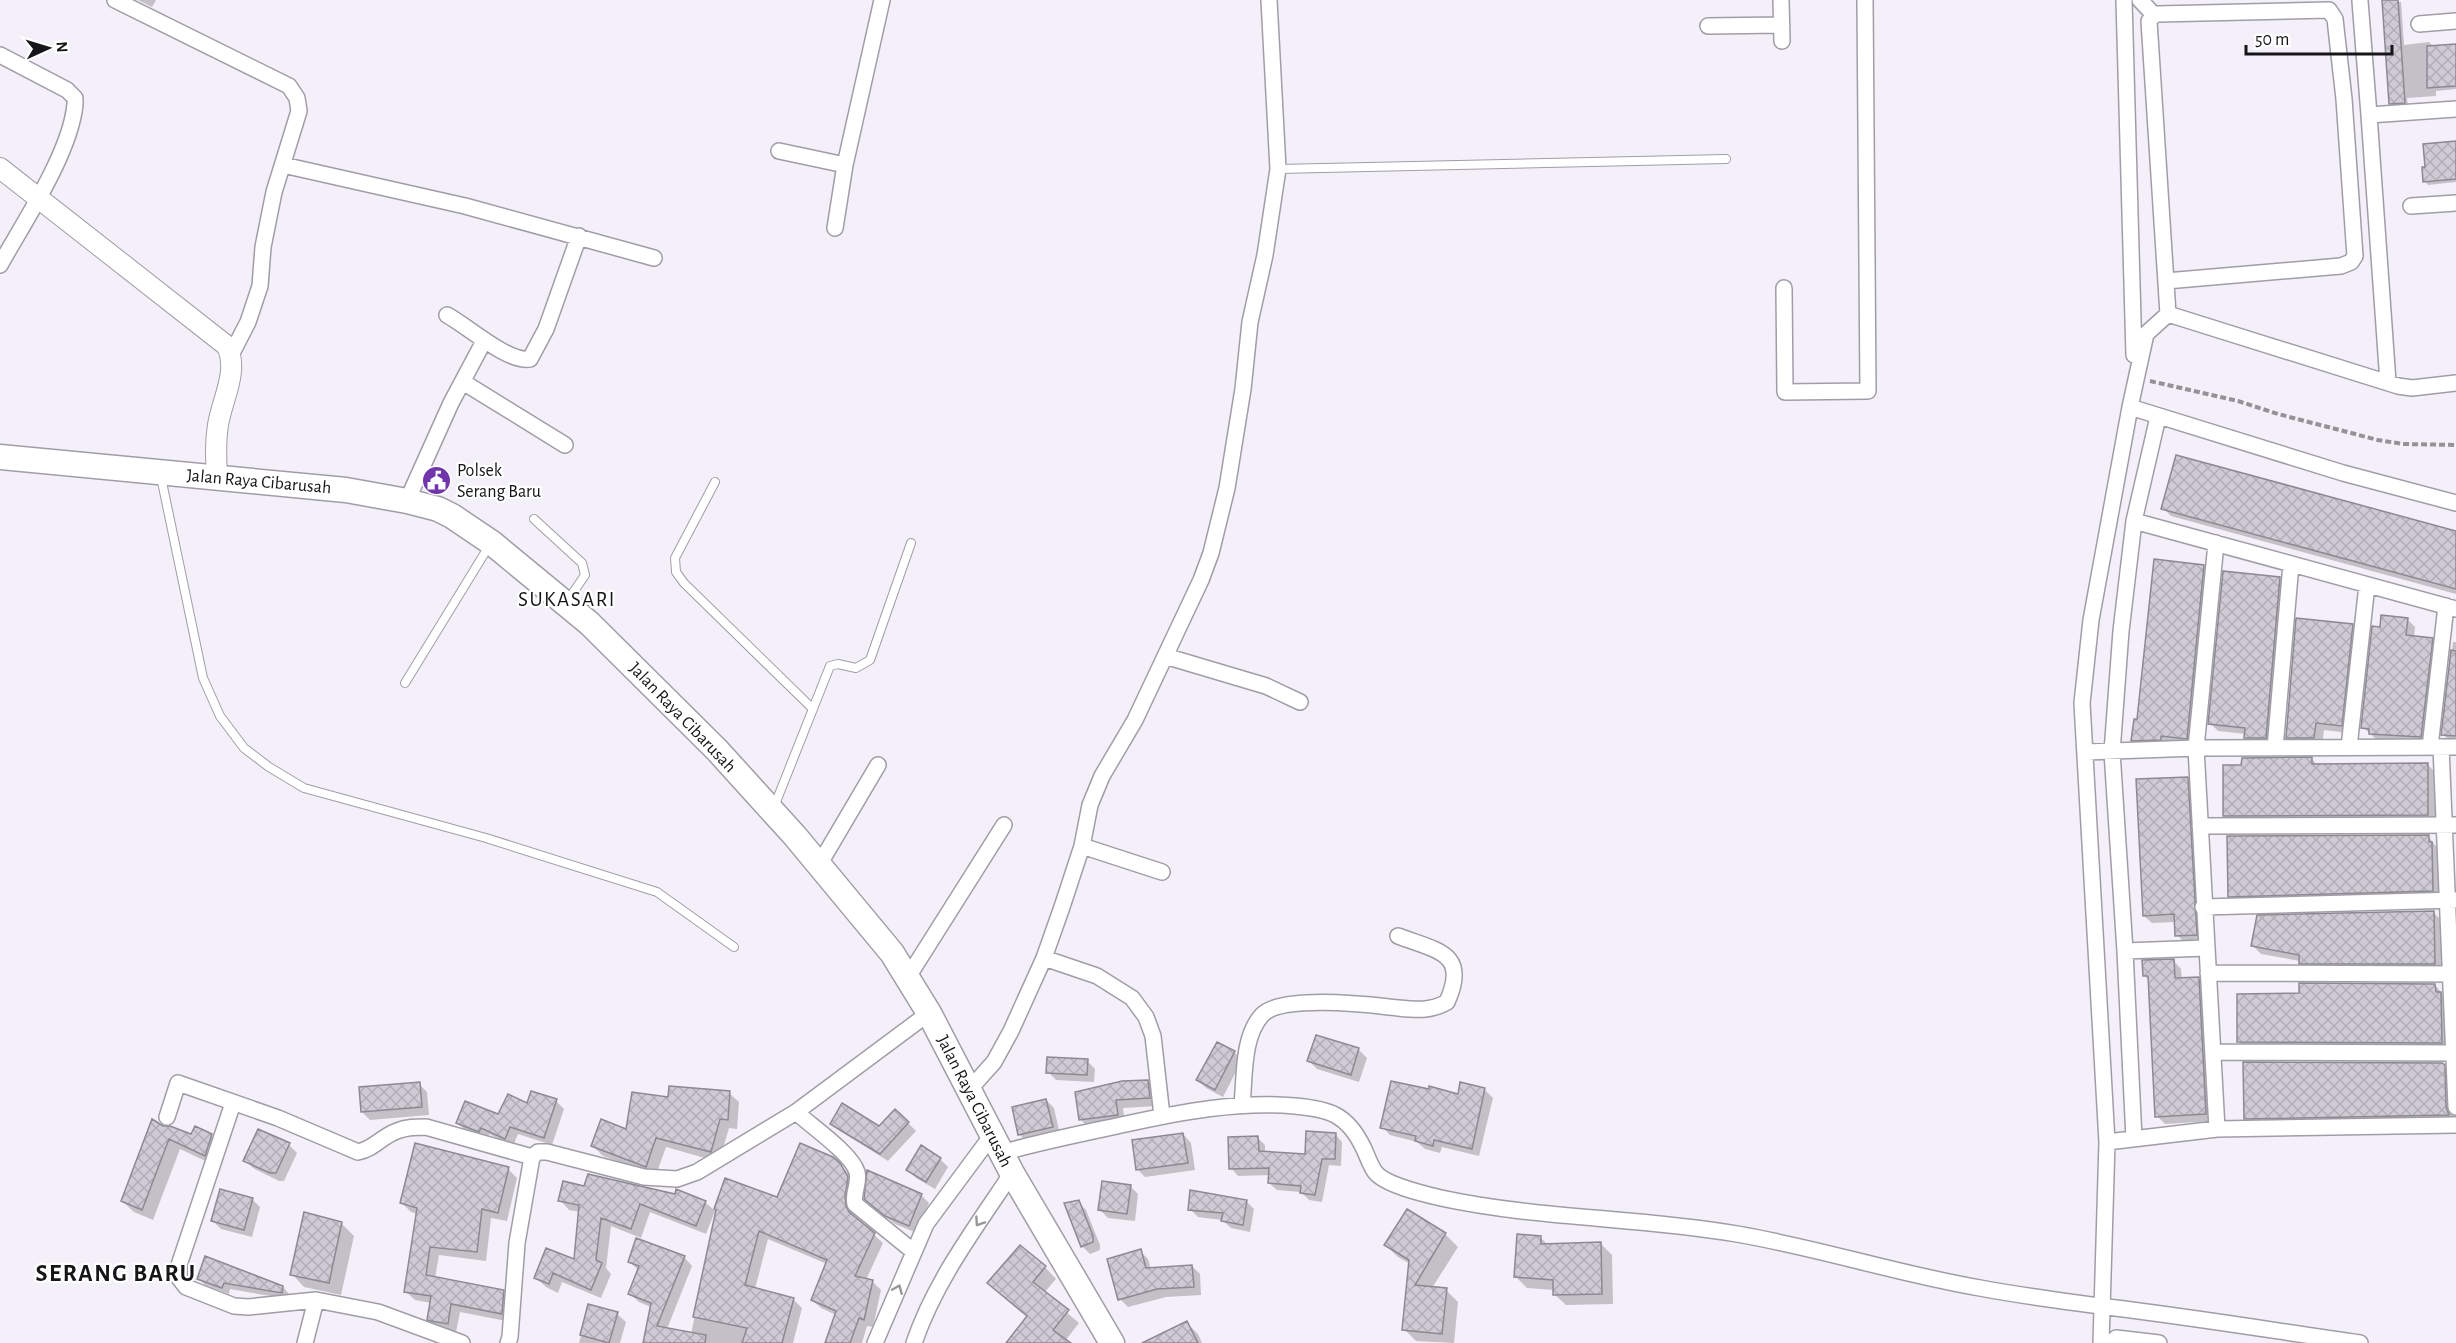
<svg xmlns="http://www.w3.org/2000/svg" width="2456" height="1343" font-family="'Alegreya Sans',sans-serif">
<style>
.shadow{fill:#0003}
.building{fill:url(#building-cross-hatch);stroke:#8c8992;stroke-width:1.5}
.lines{fill:none;stroke-linecap:round;stroke-linejoin:round}
.service-casing{stroke:#a19da7;stroke-width:10}
.minor-casing{stroke:#a19da7;stroke-width:18}
.tertiary-casing{stroke:#a19da7;stroke-width:22}
.primary-casing{stroke:#a19da7;stroke-width:27}
.path{stroke:#949198;stroke-width:4;stroke-dasharray:6 3;stroke-linecap:butt}
.service{stroke:#fff;stroke-width:8}
.minor{stroke:#fff;stroke-width:15}
.tertiary{stroke:#fff;stroke-width:20}
.primary{stroke:#fff;stroke-width:24}
.oneway{stroke:#969697}
.labels{text-anchor:middle;stroke-width:4.5;stroke-linejoin:round;paint-order:stroke}
.poi-label{font-size:18px;fill:#161518;stroke:#fff;text-anchor:start}
.street-label{font-size:18px;fill:#161518;stroke:#fff}
.quarter-label{font-size:21px;letter-spacing:1.5px;fill:#161518;stroke:#fff}
.district-label{font-size:24px;font-weight:bold;letter-spacing:1.5px;fill:#161518;stroke:#fff}
</style>
<defs>
<pattern id="building-cross-hatch" width="8" height="8" patternUnits="userSpaceOnUse" patternTransform="scale(1.5)"><rect width="8" height="8" fill="#cfcbd5"/><path d="M0 0l8 8M0 8l8-8" fill="none" stroke="#b1adb6"/></pattern>
</defs>
<rect width="100%" height="100%" fill="#f4f0fa"/>
<path class="shadow" d="M138 0H156L152 7Z
M2383 0 2401 2 2404 45 2429 42 2433 46 2456 45V89L2436 91V96L2407 98 2408 106 2394 107 2390 103Z
M2456 143V182L2428 185 2425 181Z
M2163 508 2456 533V594L2171 516Z
M2203 566 2211 573 2194 745 2140 747 2133 740 2138 721Z
M2279 578 2287 586 2273 745H2253L2246 738V734L2218 731 2210 723Z
M2407 619 2415 627 2414 637 2432 639 2440 647 2429 745 2378 741 2363 727 2381 628Z
M2352 625 2360 633 2349 733 2324 730 2322 745H2295L2287 737Z
M2453 642H2456V742H2450L2443 734Z
M2312 759 2318 766 2427 764 2435 772 2436 823 2233 824 2225 816Z
M2187 778 2195 786 2204 942 2185 943 2177 935 2176 922 2152 923 2144 916Z
M2428 836 2440 851V898L2238 904 2230 896Z
M2434 913 2442 921V972L2308 971 2300 961 2261 954 2253 946Z
M2173 960 2181 969 2182 980 2198 979 2206 987 2214 1121 2165 1124 2157 1116 2150 981 2145 976Z
M2435 985 2449 1001 2450 1051 2247 1050 2239 1042 2301 995Z
M1317 1037 1359 1050 1367 1058 1359 1082 1317 1069 1309 1061Z
M1234 1052 1242 1060 1223 1097 1206 1088 1198 1080Z
M1087 1061 1095 1069 1094 1082 1056 1080 1048 1072Z
M2442 1064 2452 1075 2454 1117 2456 1121 2254 1126 2246 1118Z
M1148 1081 1156 1089 1157 1106 1123 1108 1125 1123 1088 1127 1080 1119Z
M419 1084 427 1092 429 1115 370 1120 362 1112Z
M1462 1084 1485 1090 1493 1098 1479 1156 1442 1147 1440 1153 1425 1149 1417 1142 1390 1135 1382 1127 1459 1096Z
M729 1093 739 1102 737 1129 729 1128 719 1162 666 1147 656 1175 603 1156 593 1146 627 1131 670 1099Z
M1046 1100 1054 1108 1060 1135 1028 1143 1020 1135 1014 1108Z
M556 1101 564 1109 552 1145 518 1134 513 1146 489 1134 488 1139 466 1131 458 1123 499 1116 528 1105Z
M832 1123 880 1128 908 1123 916 1131 888 1161 840 1131Z
M163 1128 192 1136H211L223 1147 216 1166 180 1149 153 1220 134 1212 122 1201Z
M1183 1134 1191 1143 1195 1170 1145 1177 1137 1169Z
M1335 1134 1342 1142 1341 1166 1329 1165 1322 1202 1309 1200 1301 1192 1277 1190 1269 1183 1270 1175 1238 1176 1231 1168 1258 1138 1265 1145V1153L1307 1156Z
M289 1145 297 1153 284 1181H279L253 1168 245 1160Z
M833 1158 849 1174 856 1187 853 1205 854 1216 883 1243 866 1280 872 1281 881 1290 873 1327 867 1326 862 1343H827L836 1315 821 1308 812 1300 827 1264 768 1239 755 1289 793 1299 802 1308 793 1343H644L651 1307 639 1302 630 1294 639 1271 630 1262 684 1257 692 1266 667 1329 691 1334 718 1207 715 1211 726 1179 778 1198Z
M940 1159 948 1167 935 1189 916 1178 908 1170Z
M508 1169 517 1178 507 1221 491 1218 486 1261 439 1255 435 1278 503 1291 512 1300 511 1322 460 1312 456 1332 438 1328 428 1319 431 1303 415 1300 405 1291 418 1214 411 1212 402 1203Z
M1130 1186 1138 1194 1135 1221 1108 1218 1100 1210Z
M585 1188 705 1202 715 1211 706 1234 650 1212 641 1238 611 1226 606 1268 611 1274 601 1298 562 1282 558 1293 546 1287 536 1278 575 1261 580 1212 569 1210 560 1200Z
M921 1195 929 1203 917 1233 895 1224 874 1207Z
M252 1199 260 1207 252 1237 221 1229 213 1221Z
M1246 1201 1254 1209 1250 1232 1231 1228 1222 1220 1198 1217 1190 1209Z
M1078 1202 1086 1210 1100 1245V1250L1090 1254 1082 1246Z
M1407 1211 1445 1234 1458 1247 1432 1288 1446 1290 1458 1302 1454 1343 1416 1341 1404 1329 1410 1264 1398 1257 1386 1245Z
M342 1224 354 1236 341 1295 304 1287 292 1274Z
M1541 1238 1548 1245 1601 1244 1612 1255 1613 1304 1566 1305 1554 1294V1290L1527 1288 1516 1277Z
M1140 1251 1148 1259 1151 1269 1192 1266 1200 1274 1201 1295 1166 1297 1128 1307 1120 1299Z
M1045 1267 1056 1279 1044 1293 1079 1323 1065 1341 1068 1343H1008L1028 1317 989 1283Z
M199 1279 283 1287 289 1294 288 1299 230 1289 229 1294 205 1285Z
M589 1306 617 1314 626 1322 620 1343H579Z
M1187 1323 1198 1334 1202 1343H1146Z"/>
<path class="building" d="M2382 0H2398L2405 103 2389 104Z
M2456 44V86L2427 88V46Z
M2456 141V179L2423 182 2422 167H2425L2423 144Z
M2176 455 2456 531V589L2161 509Z
M2154 559 2204 565 2187 739 2161 736V740L2131 741 2134 719H2137Z
M2223 571 2280 577 2266 738H2244L2245 728 2208 724Z
M2381 615 2408 618 2406 635 2433 638 2421 737 2369 734V729L2361 728 2372 626 2380 627Z
M2296 618 2353 624 2342 726 2316 723 2314 738H2286Z
M2451 650 2456 651V736L2441 735Z
M2312 757V764L2428 763V815L2223 816V765H2241L2242 758Z
M2188 777 2197 935 2175 936 2174 914 2143 916 2136 779Z
M2429 835V842H2432L2433 891 2228 897 2227 836Z
M2434 911 2435 964H2299V955L2251 946 2257 915Z
M2174 959 2175 978 2199 977 2206 1114 2155 1117 2148 976H2143L2142 960Z
M2299 983 2435 984 2436 992H2441L2442 1043 2237 1042V994L2299 993Z
M1316 1035 1359 1048 1351 1075 1307 1061Z
M1217 1042 1235 1051 1215 1090 1196 1080Z
M1047 1057 1088 1059 1087 1075 1046 1073Z
M2243 1062 2442 1063 2445 1065 2446 1107 2449 1115 2244 1119Z
M1148 1080 1150 1098 1116 1100 1118 1115 1079 1120 1075 1092 1122 1081Z
M1391 1081 1429 1089V1086L1458 1094 1460 1082 1485 1088 1472 1149 1434 1140 1433 1146 1415 1141 1416 1136 1380 1128Z
M420 1082 422 1107 361 1112 359 1087Z
M669 1086 730 1091 728 1120 720 1119 711 1152 656 1138 646 1167 591 1146 601 1119 626 1129 632 1092 668 1097Z
M531 1091 557 1099 544 1138 510 1127 505 1139 481 1128 479 1132 456 1123 465 1101 498 1114 508 1094 527 1103Z
M1046 1099 1053 1127 1018 1135 1012 1107Z
M842 1103 879 1126 895 1109 909 1122 880 1154 830 1124Z
M152 1119 163 1126H170L191 1134 195 1126 212 1134 205 1156 169 1139 142 1210 121 1201Z
M258 1129 290 1143 276 1173H270L243 1161Z
M1306 1131 1336 1133 1335 1159H1322L1315 1195 1300 1193 1301 1186 1268 1183 1269 1168 1229 1169 1228 1137 1258 1136 1259 1151 1305 1154Z
M1183 1133 1188 1163 1136 1170 1132 1140Z
M415 1143 509 1167 498 1213 482 1209 477 1252 430 1247 426 1275 504 1290 502 1314 451 1304 448 1324 431 1321 427 1320 431 1296 404 1292 417 1208 400 1203Z
M800 1143 833 1157 840 1163 848 1177 845 1196 846 1206 849 1212 875 1233 855 1276 873 1280 864 1320 859 1318 850 1343H825L836 1311 811 1300 827 1260 759 1231 745 1285 794 1298 782 1343H742L747 1328 693 1317 716 1210 714 1209 725 1178 777 1197Z
M921 1145 941 1158 926 1182 906 1170Z
M867 1170 922 1194 909 1226 885 1216 864 1199Z
M588 1174 675 1194 676 1189 706 1201 696 1226 640 1204 631 1229 601 1218 596 1260 602 1263 591 1290 553 1273 549 1284 534 1278 546 1248 574 1259 579 1205 558 1201 563 1181 584 1186Z
M1102 1181 1131 1185 1127 1214 1098 1210Z
M220 1189 253 1198 244 1230 211 1221Z
M1190 1190 1247 1200 1243 1225 1221 1221 1223 1213 1188 1210Z
M1079 1200 1093 1236V1242L1081 1247 1064 1203Z
M1407 1209 1446 1233 1415 1285 1447 1288 1442 1334 1402 1330 1409 1260 1384 1245Z
M304 1212 342 1222 329 1283 290 1275Z
M1517 1234 1541 1236V1244L1601 1242 1602 1294 1553 1295V1280L1514 1277Z
M636 1238 685 1256 657 1326 706 1335 705 1343H643L651 1303 628 1294 639 1266 628 1262Z
M1020 1245 1046 1266 1033 1282 1069 1310 1053 1330 1071 1343H1006L1027 1316 987 1283Z
M1141 1249 1146 1268 1192 1265 1194 1287 1157 1289 1118 1300 1107 1259Z
M205 1256 283 1286 282 1293 224 1283 222 1288 197 1279Z
M588 1304 618 1312 609 1343 580 1335Z
M1187 1321 1198 1343H1142Z"/>
<g class="lines">
<defs>
<path id="service" d="M1278 169 1726 159
M161 477 203 678 220 716 244 748 269 767 304 788 486 838 657 892 734 947
M715 482 675 558 676 572 684 583 813 709
M534 519 582 563 585 575 568 600
M405 683 489 546
M774 807 830 666 838 664 856 668 870 660 911 543"/>
<path id="minor" d="M115 0 289 86 297 98 299 111 274 192 263 247 260 286 248 322 231 355
M1781 0 1782 41
M2124 0 2134 355
M2140 0 2154 15
M2360 1 2369 115 2456 109
M2419 24 2456 21
M1708 26 1782 25
M0 55 67 90 75 98V104C71 152 24 222 0 265
M2369 115 2388 382
M779 151 845 165
M283 165 465 206 654 258
M2411 206 2456 203
M835 228 845 165 882 0
M2166 281 2341 266 2351 262 2355 256 2344 99 2335 19 2329 10 2158 14 2154 15 2149 21 2168 314
M1784 288 1785 392 1868 391 1865 0
M447 315C466 325 508 363 530 359L546 329 579 236
M463 382 565 445
M2130 407 2146 334 2168 314 2398 386 2412 388 2456 383
M407 501 451 403 484 341
M2134 521 2456 609
M2216 543 2196 748 2217 1129
M1165 656 1266 686 1300 702
M2349 747 2367 585
M2430 747 2446 606
M2441 747 2456 1107
M2275 748 2291 564
M2086 752 2196 748 2456 747
M2200 826 2456 825
M1082 846 1162 872
M819 865 878 765
M2203 907 2456 900
M2125 951 2206 948
M1044 958 1097 976 1132 998 1146 1017 1153 1036 1162 1116
M2208 973 2456 974
M908 977 1004 825
M2213 1052 2456 1053
M969 1090 994 1062 1011 1031 1044 958 1062 907 1082 846 1090 805 1102 776 1135 720 1201 580 1211 553 1227 488 1243 389 1250 322 1265 255 1278 169 1269 0
M233 1103 179 1265V1278L186 1287 234 1306 248 1307 316 1300 378 1312 462 1343
M1242 1104C1245 1077 1242 1037 1262 1015 1281 995 1363 1004 1389 1007 1411 1009 1428 1013 1447 1002 1469 953 1438 951 1398 936
M796 1112C811 1126 852 1154 857 1172 860 1184 852 1193 855 1204L914 1252
M167 1117 178 1083 278 1118 358 1152C374 1149 382 1136 397 1131 406 1127 416 1127 426 1127L532 1157
M2134 1139 2125 951 2112 752 2121 631 2134 521 2158 417
M2107 1142 2217 1129 2456 1125
M1001 1153C1043 1141 1084 1133 1126 1124 1181 1112 1238 1101 1295 1106 1329 1109 1347 1114 1363 1147 1367 1155 1370 1165 1375 1172 1385 1185 1424 1194 1441 1198 1538 1219 1639 1217 1737 1234 1819 1248 1898 1274 1980 1288 2022 1296 2064 1301 2107 1307 2191 1317 2276 1331 2360 1343
M305 1343 316 1300
M508 1343 510 1337 517 1243 532 1157 538 1152H547L644 1177 677 1179 697 1172 796 1112 929 1013
M875 1343 926 1224 992 1135
M914 1343C935 1281 976 1227 1012 1173
M2101 1343 2107 1142 2082 703 2091 620 2130 407 2343 473 2456 503
M2111 1343 2116 1338 2159 1343"/>
<path id="tertiary" d="M0 168 227 346C239 372 222 399 218 425 215 443 216 459 217 477"/>
<path id="primary" d="M0 457 346 490 407 501 438 509 452 516 492 543 589 623 717 750 795 836 892 953 929 1013 1012 1173 1112 1343"/>
</defs>
<use href="#service" class="service-casing"/>
<use href="#minor" class="minor-casing"/>
<use href="#tertiary" class="tertiary-casing"/>
<use href="#primary" class="primary-casing"/>
<path class="path" d="M2150 381 2238 401 2278 414 2378 440 2403 444 2456 445"/>
<use href="#service" class="service"/>
<use href="#minor" class="minor"/>
<use href="#tertiary" class="tertiary"/>
<use href="#primary" class="primary"/>
</g>
<defs><path id="oneway-chevron" d="M-2-3.5L2.5 0L-2 3.5" fill="none" stroke-width="1.6" stroke-linecap="round" stroke-linejoin="round" transform="scale(1.5)"/></defs>
<g class="oneway">
<use href="#oneway-chevron" transform="translate(979 1222) rotate(124)"/>
<use href="#oneway-chevron" transform="translate(898 1289) rotate(-67)"/>
</g>
<defs>
<symbol id="civic-disc" viewBox="-11 -11 22 22"><circle r="9.5" fill="#7035ab" stroke="#fff"/><path d="M-.6-6.5H3V-4.5H.6V-3L4-1V1h2V6H-6V1h2V-1L-.6-3ZM-1.2 2.5V6h2.4V2.5Z" fill="#fff"/></symbol>
</defs>
<g fill-rule="evenodd">
<use href="#civic-disc" x="420" y="464" width="33" height="33"/>
</g>
<g class="labels">
<g class="poi-label">
<text x="457" y="476">Polsek<tspan x="457" dy="21">Serang Baru</tspan></text>
</g>
<g class="street-label">
<text transform="translate(259 481) rotate(5)" y="6">Jalan Raya Cibarusah</text>
<text transform="translate(683 717) rotate(46)" y="6">Jalan Raya Cibarusah</text>
<text transform="translate(975 1101) rotate(63)" y="6">Jalan Raya Cibarusah</text>
</g>
<g class="quarter-label">
<text x="567" y="606">SUKASARI</text>
</g>
<g class="district-label">
<text x="116" y="1281">SERANG BARU</text>
</g>
</g>
<g transform="translate(48 48) rotate(86)" stroke="#ffffff" stroke-width="4.5" paint-order="stroke">
<path d="M0-4.5L10 22L0 15L-10 22Z" fill="#161518"/>
<text y="-9" font-size="16" font-weight="bold" text-anchor="middle" fill="#161518">N</text>
</g>
<path d="M2246 45v9h146v-9" fill="none" stroke="#161518" stroke-width="3"/>
<text x="2255" y="45" font-size="18" fill="#161518" stroke="#ffffff" stroke-width="4.5" paint-order="stroke">50 m</text>
</svg>
